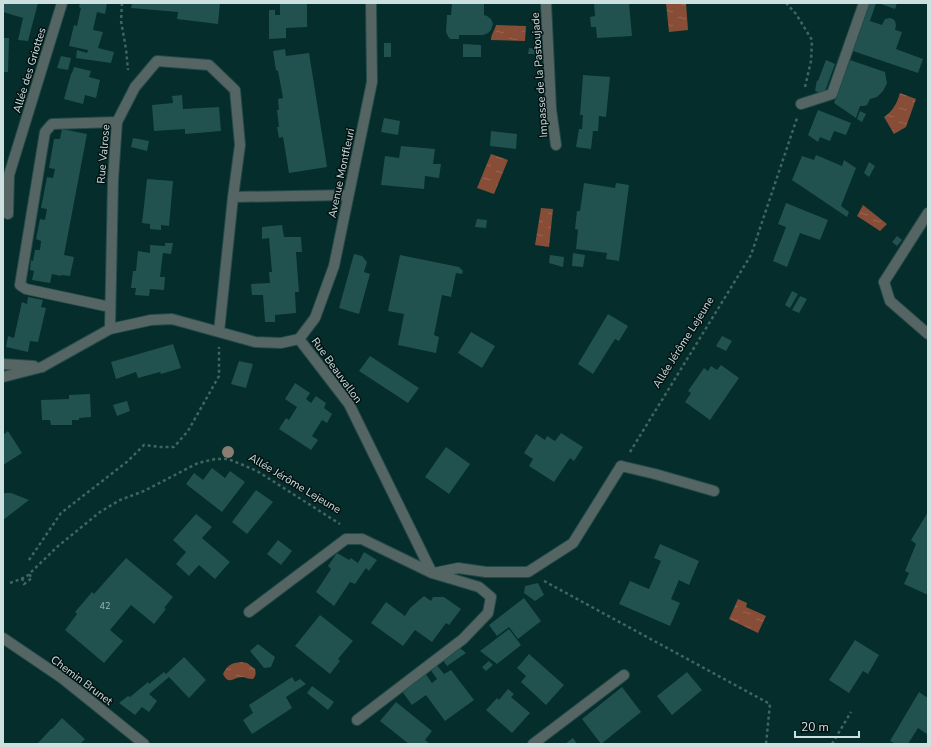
<svg xmlns="http://www.w3.org/2000/svg" width="931" height="747" font-family="'Nunito Sans',sans-serif">
<style>
.water{fill:url(#water-ripples)}
.building{fill:#215250}
.lines{fill:none;stroke-linecap:round;stroke-linejoin:round}
.service-casing{stroke:#244a49;stroke-width:12}
.minor-casing{stroke:#244a49;stroke-width:12}
.path{stroke:#426463;stroke-width:2.5;stroke-dasharray:3 3;stroke-linecap:butt}
.service{stroke:#556564;stroke-width:10}
.minor{stroke:#556564;stroke-width:10}
.tree{fill:#8a7d71}
.labels{text-anchor:middle;stroke-width:3;stroke-linejoin:round;paint-order:stroke}
.number-label{font-size:9px;fill:#a1bcbb}
.street-label{font-size:11px;fill:#cce0df;stroke:#041212}
</style>
<defs>
<pattern id="water-ripples" width="26" height="14" patternUnits="userSpaceOnUse"><rect width="26" height="14" fill="#884d36"/><path d="M2 4q2-2 4 0t4 0M15 11q2-2 4 0t4 0" fill="none" stroke="#986653"/></pattern>
</defs>
<rect width="100%" height="100%" fill="#042d2c"/>
<path class="water" d="M666 3H686L688 30 669 32Z
M496 25 526 26 525 41 491 40C491 34 495 30 496 25Z
M900 93 916 99 906 127 894 134 884 117C893 111 897 103 900 93Z
M491 154 508 160 494 194 477 188Z
M863 205 887 224 880 231 857 216Z
M541 208 553 209 549 247 535 245Z
M738 599 747 603 746 607 766 616 758 633 729 619Z
M241 662 247 663 255 669C256 673 256 676 253 679 249 679 247 678 243 677 233 677 229 686 223 674 227 665 232 663 241 662Z"/>
<path class="building" d="M3 3H38L28 41 18 40 23 18 3 12Z
M80 3H107L105 14 97 12 93 30 103 32 98 48 114 52 111 63 76 58 77 50 87 53 88 50 69 46 74 25 77 26 81 8 79 7Z
M132 3H220L218 24 177 19 178 12 131 8Z
M280 3H307V27L286 28V38L269 39V10H275V15H280Z
M452 3H484V15L487 16 491 19 493 24 491 30 488 33 483 35H459V39H451L449 38 446 32 447 15H451Z
M594 3H629L632 36 597 38 596 27H591L590 17 595 16Z
M867 3H876L870 21 882 25 885 19 890 18 893 19 895 21 896 25 895 30 902 32 896 49 923 59 918 73 850 50Z
M878 3H897L895 9Z
M3 38H9L8 72H3Z
M384 43H391V57H384Z
M463 44 481 45V57H463Z
M529 48 537 49 538 54H528Z
M285 49 286 56 309 53 325 153 327 167 289 173 283 137 279 138 277 127H279L277 110H279L278 99 283 98 278 71 276 70 273 51Z
M61 56 71 58 68 70 57 68Z
M826 60 835 64 824 94 815 91 817 80 818 81Z
M850 60 885 72 886 78 887 83 883 91 877 97 870 99 867 105 864 106H860L856 118 834 103Z
M74 67 91 71 89 77 100 80 96 98 85 95 83 104 64 99 71 74 72 73Z
M583 75 610 77 606 117 599 116 598 131H593L591 149 576 147 579 129H582L583 115H580Z
M182 95 183 109 219 107 221 131 185 134V129L154 131 152 105 173 103 172 96Z
M818 110 851 123 846 135 834 131 830 141 820 137 818 142 808 135Z
M860 111 866 114 862 122 857 119Z
M384 118 400 121 398 135 381 132Z
M62 129 87 134 64 255 74 257 70 276 61 275V276L52 274 50 283 32 280 34 271 30 270 31 260 33 261 35 250H40L41 241 36 239 40 219 45 220 47 209 41 208 47 177 53 178 55 169 49 168 54 139H60Z
M491 131 517 134 516 149 490 146Z
M133 138 149 141 147 151 131 147Z
M401 146 435 149 433 164H441L439 178 425 176 424 189 381 185 385 156 399 158Z
M816 155 842 166 844 160 856 168 841 206 849 212 847 217 792 180 802 156 814 160Z
M869 162 875 166 869 177 864 173Z
M147 179 173 181 169 226 161 225V230L150 229V224L142 223Z
M584 183 615 188 616 183 629 185 619 261 606 259 607 253 576 249 578 230 575 229 577 211H580Z
M786 203 828 220 820 240 800 233 787 267 773 261 786 227 778 224Z
M477 219 487 220 486 228 475 227Z
M282 225 284 237H301L302 252H296L299 292H295L296 313 275 315V322H265L263 295H252L251 284 270 283 269 272H272L269 238 262 239V227Z
M897 236 902 240 897 246 892 242Z
M165 243H173L171 254 163 253 160 277H165L164 290 150 289 149 296 135 295 136 288H131L133 271H136L138 251 150 253V245L165 246Z
M573 253 585 255 583 267 572 266Z
M354 254 362 256 367 262 364 272 370 274 359 314 339 308Z
M400 255 459 267 463 271 462 274 456 273 451 297 442 295 434 335 439 337 436 353 398 345 404 314 388 311Z
M550 255 564 257 563 267 549 263Z
M792 291 798 294 790 308 785 305Z
M800 296 807 299 799 313 792 310Z
M28 297 43 300 41 307 46 308 38 342 30 341 28 352 6 347 8 336 14 338 22 302 27 304Z
M608 314 628 326 619 341 615 339 593 374 578 364Z
M471 332 495 346 482 368 458 353Z
M722 336 732 341 726 351 716 346Z
M173 344 181 368 161 374 160 372 138 378 136 372 116 379 111 362Z
M370 356 419 388 408 403 359 371Z
M239 361 253 364 246 388 231 384Z
M721 365 739 378 710 420 685 402 691 393 688 391 704 368 708 371 711 366 717 370Z
M295 383 310 393 306 399 311 403 316 396 326 403 324 408 332 414 327 423 322 420 312 436 318 440 311 450 279 429 286 418 289 420 297 407 285 399Z
M90 394 91 417 79 418V420H72V425H51L50 420H42L41 400 69 399V395Z
M127 401 130 411 117 416 113 405Z
M8 431 22 453 3 465V435Z
M561 433 583 447 574 461 570 458 554 482 529 466 533 459 524 453 536 434 545 440 547 436 555 441Z
M446 447 470 464 449 494 425 477Z
M212 468 225 478 230 471 245 482 222 512 186 484 194 473 203 480Z
M256 490 273 502 247 534 232 522Z
M5 493H11L29 500 3 520V495Z
M928 512V595L904 584 909 573 905 571 916 544 911 540Z
M196 514 212 527 202 538 230 562 215 579 199 565 189 576 176 564 186 552 173 540Z
M278 540 292 551 281 565 267 554Z
M660 544 699 561 689 585 679 580 671 599 680 603 670 626 619 604 630 581 649 589 661 561 654 558Z
M364 552 377 560 369 571 366 568 355 584 350 582 334 606 316 592 331 569 328 566 337 553 349 560 351 558 358 563Z
M126 558 173 597 164 608 166 609 154 624 131 605 110 630 123 641 104 663 65 630 77 614 75 612 92 592 94 594Z
M538 583 544 595 535 601 524 593 525 586Z
M424 596 431 601 433 597H444L461 609 449 625 446 623 432 642 415 630 403 646 371 623 386 602 405 616 410 608Z
M524 598 541 621 518 639 509 627 497 636 489 625Z
M320 615 353 641 338 659 340 661 330 674 295 646Z
M509 629 521 645 497 664 480 651Z
M855 640 879 655 868 674 863 671 849 693 829 680Z
M258 644 275 657 271 667 264 668 250 651Z
M460 648 466 653 447 666 443 660Z
M529 654 564 685 546 705 521 682 526 676 517 668Z
M184 657 206 680 189 698 169 677 149 694 157 701 149 712 142 707 135 715 119 703 128 696 130 697 148 682 149 684 164 672 166 674Z
M489 661 493 665 486 671 482 667Z
M436 664 444 674 451 670 474 700 445 721 426 695 412 705 401 690 425 673 432 683 437 679 430 669Z
M687 672 702 690 672 715 657 696Z
M292 677 295 682 300 679 306 684 286 697 292 708 252 734 243 720 253 713 249 705Z
M312 686 334 702 328 710 307 693Z
M622 687 641 712 601 744 582 719Z
M508 689 514 694 511 697 530 713 512 733 486 710 497 698 499 700Z
M919 692 928 698V732L927 734 918 728 908 744H896L890 741Z
M396 702 432 731 425 740 430 744H409L380 721Z
M62 718 85 739 80 744H37L51 729H52Z
M573 738 577 744H565Z"/>
<g class="lines">
<defs>
<path id="service" d="M801 104 832 94 864 3
M884 282 928 213
M3 364 34 366
M3 377 42 367
M621 466 655 474 714 491
M533 744 624 675"/>
<path id="minor" d="M546 3 551 109 556 145
M233 197 348 195
M8 214 9 175 62 3
M884 282 890 301 928 334
M110 307 26 289 20 285 45 132 52 124 117 122
M110 329 113 180 117 122 135 87 157 61 209 65 235 90 240 145 233 197 219 332
M299 339 315 318 334 266 372 82 371 3
M42 367 110 329 151 320 172 319 255 342 281 343 299 339 349 404 432 573
M434 573 458 568 486 572H528L573 543 621 466
M249 612 346 539H362L432 573 479 587 491 597 488 613 463 639 357 720
M3 638 62 678 144 744"/>
</defs>
<use href="#service" class="service-casing"/>
<use href="#minor" class="minor-casing"/>
<path class="path" d="M122 3 121 21 126 49 128 70
M786 3 796 14 812 40 811 61 805 87
M630 452 751 255 797 118
M29 560 61 513 128 461 144 445 160 447H174L188 431 219 376V347
M22 578 24 584 32 578 29 574
M544 581 770 704 766 744
M10 583 26 577 57 547 100 512 120 500 144 491 198 463 215 459H228L243 465 257 471 340 524
M832 744 851 712"/>
<use href="#service" class="service"/>
<use href="#minor" class="minor"/>
</g>
<circle class="tree" cx="228" cy="452" r="6"/>
<g class="labels">
<g class="number-label">
<text x="105" y="609">42</text>
</g>
<g class="street-label">
<text transform="translate(29 70) rotate(-73)" y="4">Allée des Griottes</text>
<text transform="translate(539 75) rotate(-94)" y="4">Impasse de la Pastoujade</text>
<text transform="translate(103 154) rotate(-85)" y="4">Rue Valrose</text>
<text transform="translate(341 173) rotate(-78)" y="4">Avenue Montfleuri</text>
<text transform="translate(683 342) rotate(-58)" y="4">Allée Jérôme Lejeune</text>
<text transform="translate(337 370) rotate(54)" y="4">Rue Beauvallon</text>
<text transform="translate(295 483) rotate(31)" y="4">Allée Jérôme Lejeune</text>
<text transform="translate(82 680) rotate(37)" y="4">Chemin Brunet</text>
</g>
</g>
<rect width="931" height="747" fill="none" stroke="#cce0df" stroke-width="8"/>
<path d="M795 731v6h64v-6" fill="none" stroke="#cce0df" stroke-width="2"/>
<text x="801" y="731" font-size="12" fill="#cce0df" stroke="#041212" stroke-width="3" paint-order="stroke">20 m</text>
</svg>
